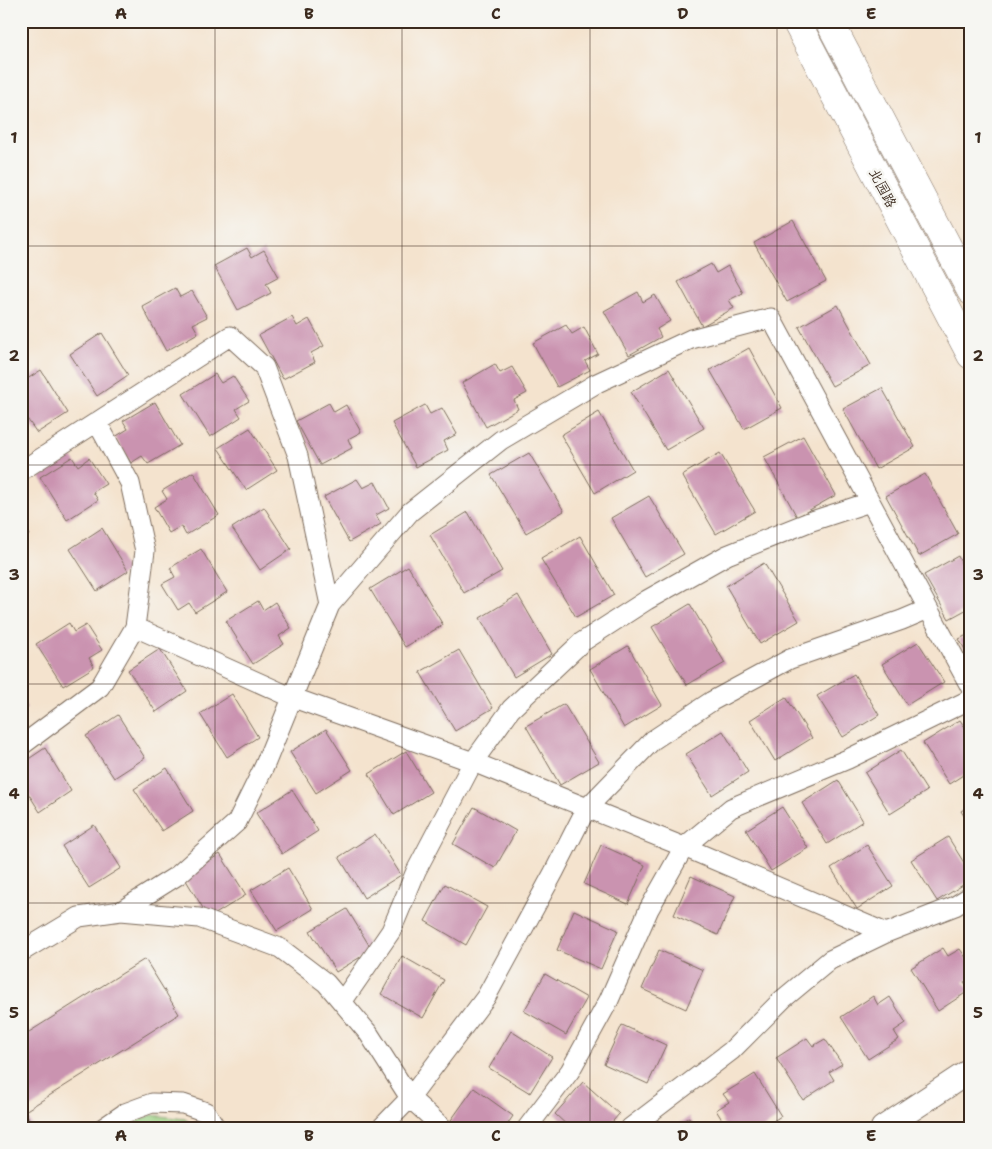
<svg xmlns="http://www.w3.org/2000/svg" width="992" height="1149" font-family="'Shantell Sans','LXGW WenKai TC',sans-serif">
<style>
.green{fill:#9ad081;stroke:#6a7d50}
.building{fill:#ca93b0}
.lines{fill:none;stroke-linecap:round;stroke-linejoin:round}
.minor-casing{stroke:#7c6b5c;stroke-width:21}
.tertiary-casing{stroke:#7c6b5c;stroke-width:26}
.primary-casing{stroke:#7c6b5c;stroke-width:29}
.minor{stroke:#fff;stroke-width:19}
.tertiary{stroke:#fff;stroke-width:24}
.primary{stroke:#fff;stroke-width:28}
.grid{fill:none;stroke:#3b2a1e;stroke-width:1;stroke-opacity:0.55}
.labels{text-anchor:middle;stroke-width:5;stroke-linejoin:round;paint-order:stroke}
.street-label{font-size:14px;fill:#3b2a1e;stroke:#f6f6f2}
.neatline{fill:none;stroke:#3b2a1e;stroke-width:2}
.grid-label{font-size:16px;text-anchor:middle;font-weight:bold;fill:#3b2a1e}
</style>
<rect width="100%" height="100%" fill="#f6f6f2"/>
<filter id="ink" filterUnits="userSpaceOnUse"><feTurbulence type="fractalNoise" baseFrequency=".02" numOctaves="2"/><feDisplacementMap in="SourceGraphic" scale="10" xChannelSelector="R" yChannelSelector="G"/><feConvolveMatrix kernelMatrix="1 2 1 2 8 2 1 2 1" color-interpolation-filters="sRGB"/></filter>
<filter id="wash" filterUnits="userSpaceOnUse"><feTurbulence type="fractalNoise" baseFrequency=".0096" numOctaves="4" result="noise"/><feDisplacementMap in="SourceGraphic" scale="20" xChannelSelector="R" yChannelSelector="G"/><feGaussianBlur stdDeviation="1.12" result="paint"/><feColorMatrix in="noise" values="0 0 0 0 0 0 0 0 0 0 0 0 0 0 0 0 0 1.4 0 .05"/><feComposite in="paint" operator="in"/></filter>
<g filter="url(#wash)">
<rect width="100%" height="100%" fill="#f4e3ce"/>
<path class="green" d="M152 1115 185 1119 197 1128H121Z"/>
<g id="blocks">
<path class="building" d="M793 221 826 281 787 302 754 243Z
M247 248 252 257 264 250 279 277 266 284 271 293 238 310 214 266Z
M711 264 716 273 728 266 743 293 729 300 734 308 702 326 678 282Z
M175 288 180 297 192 291 207 317 193 324 198 333 166 351 142 306Z
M638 292 643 302 655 295 670 321 657 329 661 337 629 355 604 311Z
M838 305 871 365 832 386 799 327Z
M292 317 297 326 309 319 324 346 311 353 315 362 283 379 259 335Z
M566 325 572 334 584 327 598 354 585 361 590 370 557 387 533 343Z
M102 333 128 375 97 396 70 354Z
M749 348 782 408 744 429 710 370Z
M495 364 500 373 512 367 527 393 514 400 518 409 486 427 462 383Z
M669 369 704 428 666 450 631 392Z
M41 370 68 413 37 433 21 410V383Z
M215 374 221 383 233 376 249 401 236 409 241 417 210 437 183 394Z
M882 388 915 447 876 469 843 409Z
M155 402 180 445 148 464 142 456 131 463 115 437 128 429 123 421Z
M329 403 334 412 346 405 361 432 348 439 352 448 320 465 296 421Z
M425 405 430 414 442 408 457 434 444 441 448 450 416 467 392 423Z
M599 412 633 470 595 493 561 435Z
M250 428 277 470 246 490 218 448Z
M803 436 836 495 797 517 764 457Z
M529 453 564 511 526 533 491 475Z
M720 453 755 511 716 534 682 475Z
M72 457 78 466 89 458 106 484 93 492 98 500 67 520 40 477Z
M193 472 219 515 186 535 181 526 169 533 154 507 167 499 162 491Z
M925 474 958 534 919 556 886 496Z
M357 479 363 488 375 482 389 508 376 515 381 524 349 542 324 497Z
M649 496 684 554 645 577 611 518Z
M264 507 291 549 260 570 232 528Z
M468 512 502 571 464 593 430 535Z
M21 522 29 535 21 540Z
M102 528 128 571 97 591 70 549Z
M580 536 614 595 576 617 541 559Z
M201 549 227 592 195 612 189 603 178 610 162 584 175 577 170 568Z
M958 556 962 565 971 561V607L949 619 924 575Z
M764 563 799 621 760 644 726 586Z
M408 566 443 625 405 647 370 589Z
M518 595 552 654 514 677 480 618Z
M258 601 263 610 275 602 291 628 279 636 284 644 253 664 226 621Z
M690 604 725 663 687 685 652 627Z
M69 623 74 632 86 625 102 650 89 658 94 667 63 686 36 644Z
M971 633V660L959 639Z
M918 642 944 682 907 705 882 664Z
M628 646 662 705 624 728 590 669Z
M160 649 187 691 156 712 128 670Z
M459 650 493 708 455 731 420 672Z
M854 674 879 715 843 737 817 696Z
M232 694 258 737 227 757 200 714Z
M786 697 812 738 775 761 750 720Z
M21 698 27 708 21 712Z
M564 704 599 762 560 785 526 726Z
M118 715 145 758 114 778 86 736Z
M960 720 971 737V770L949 784 923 743Z
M326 729 352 770 316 793 290 752Z
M723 731 748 772 712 795 686 754Z
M45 748 71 791 40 812 21 782V764Z
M901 750 927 791 890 814 865 773Z
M406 751 431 792 394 815 369 774Z
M167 768 193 811 162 831 134 789Z
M838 780 863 821 827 844 802 803Z
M292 790 318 831 282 854 256 813Z
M971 805V827L961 811Z
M474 807 516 831 495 868 453 844Z
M782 807 808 848 771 871 746 830Z
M94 825 121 868 89 888 62 846Z
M375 834 401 875 364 898 339 857Z
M948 837 971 874V880L937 901 911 860Z
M601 845 645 865 628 904 584 884Z
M867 845 893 886 857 909 831 868Z
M220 854 246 895 209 918 184 877Z
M288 868 313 909 277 931 251 890Z
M691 876 735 896 718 935 674 915Z
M445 884 487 907 466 945 425 921Z
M347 909 372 950 336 972 310 931Z
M574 910 618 930 601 969 557 950Z
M943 948 948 956 960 949 971 965V978L964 982 970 990 938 1011 911 968Z
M659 950 703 970 686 1009 642 989Z
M402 956 444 980 423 1018 381 994Z
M145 959 179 1014 25 1111 33 1128H21V1037Z
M545 974 587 998 566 1035 524 1011Z
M873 996 878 1005 890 997 906 1023 894 1031 899 1039 868 1059 841 1017Z
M622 1025 666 1045 648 1084 604 1064Z
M511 1031 552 1057 530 1093 489 1068Z
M807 1038 813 1046 825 1039 842 1064 829 1072 834 1080 803 1100 776 1058Z
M755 1074 781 1116 763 1128H727L716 1110 729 1102 723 1094Z
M583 1082 619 1114 607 1128H570L555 1114Z
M474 1088 513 1116 505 1128H456L449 1123Z
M689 1117 696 1128H672Z"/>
</g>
</g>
<g filter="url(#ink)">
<use href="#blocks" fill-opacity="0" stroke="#7c6b5c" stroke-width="1"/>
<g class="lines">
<defs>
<path id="minor" d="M21 471 230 336 264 367 298 456 330 605
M135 627 291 697 473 762 684 847 886 933
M21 746 100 687 135 627 145 551 130 483 97 422
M121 911 178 875 237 822 264 767 330 605 410 512 501 440 597 383 691 339 771 318 971 688
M21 952 79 917 121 911 199 918 280 948 326 983 369 1034 410 1098 443 1128
M342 1002 391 931 416 871 473 762 511 709 582 642 647 600 727 555 809 522 870 502
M103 1128 125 1113 152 1103 183 1104 206 1112 216 1128
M381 1128 410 1098 486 997 554 872 586 809 653 740 712 701 790 659 902 620 928 609
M527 1128 570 1071 609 1000 649 909 684 847 731 808 848 759 971 699
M630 1128 731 1051 783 999 830 960 886 933 955 906 971 896"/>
<path id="tertiary" d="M883 1128 971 1070"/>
<path id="primary" d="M796 21 971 355
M829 21 971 291"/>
</defs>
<use href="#minor" class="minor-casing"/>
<use href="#tertiary" class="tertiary-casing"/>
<use href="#primary" class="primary-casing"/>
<use href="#minor" class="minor"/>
<use href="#tertiary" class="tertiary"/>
<use href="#primary" class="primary"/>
</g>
</g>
<path class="grid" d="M215 21V1128M402 21V1128M590 21V1128M777 21V1128M21 246H971M21 465H971M21 684H971M21 903H971"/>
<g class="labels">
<g class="street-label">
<text transform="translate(883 188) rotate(62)" y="5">北园路</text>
</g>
</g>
<rect width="992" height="1149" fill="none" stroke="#f6f6f2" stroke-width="55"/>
<rect x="28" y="28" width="936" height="1094" class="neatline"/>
<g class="grid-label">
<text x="121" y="19">A</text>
<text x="309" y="19">B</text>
<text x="496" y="19">C</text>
<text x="683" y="19">D</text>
<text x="871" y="19">E</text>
<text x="14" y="143">1</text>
<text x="978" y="143">1</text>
<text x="14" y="361">2</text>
<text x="978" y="361">2</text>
<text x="14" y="580">3</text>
<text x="978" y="580">3</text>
<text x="14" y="799">4</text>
<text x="978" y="799">4</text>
<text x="14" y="1018">5</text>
<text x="978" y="1018">5</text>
<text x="121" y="1141">A</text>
<text x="309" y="1141">B</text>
<text x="496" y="1141">C</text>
<text x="683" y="1141">D</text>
<text x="871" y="1141">E</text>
</g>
</svg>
